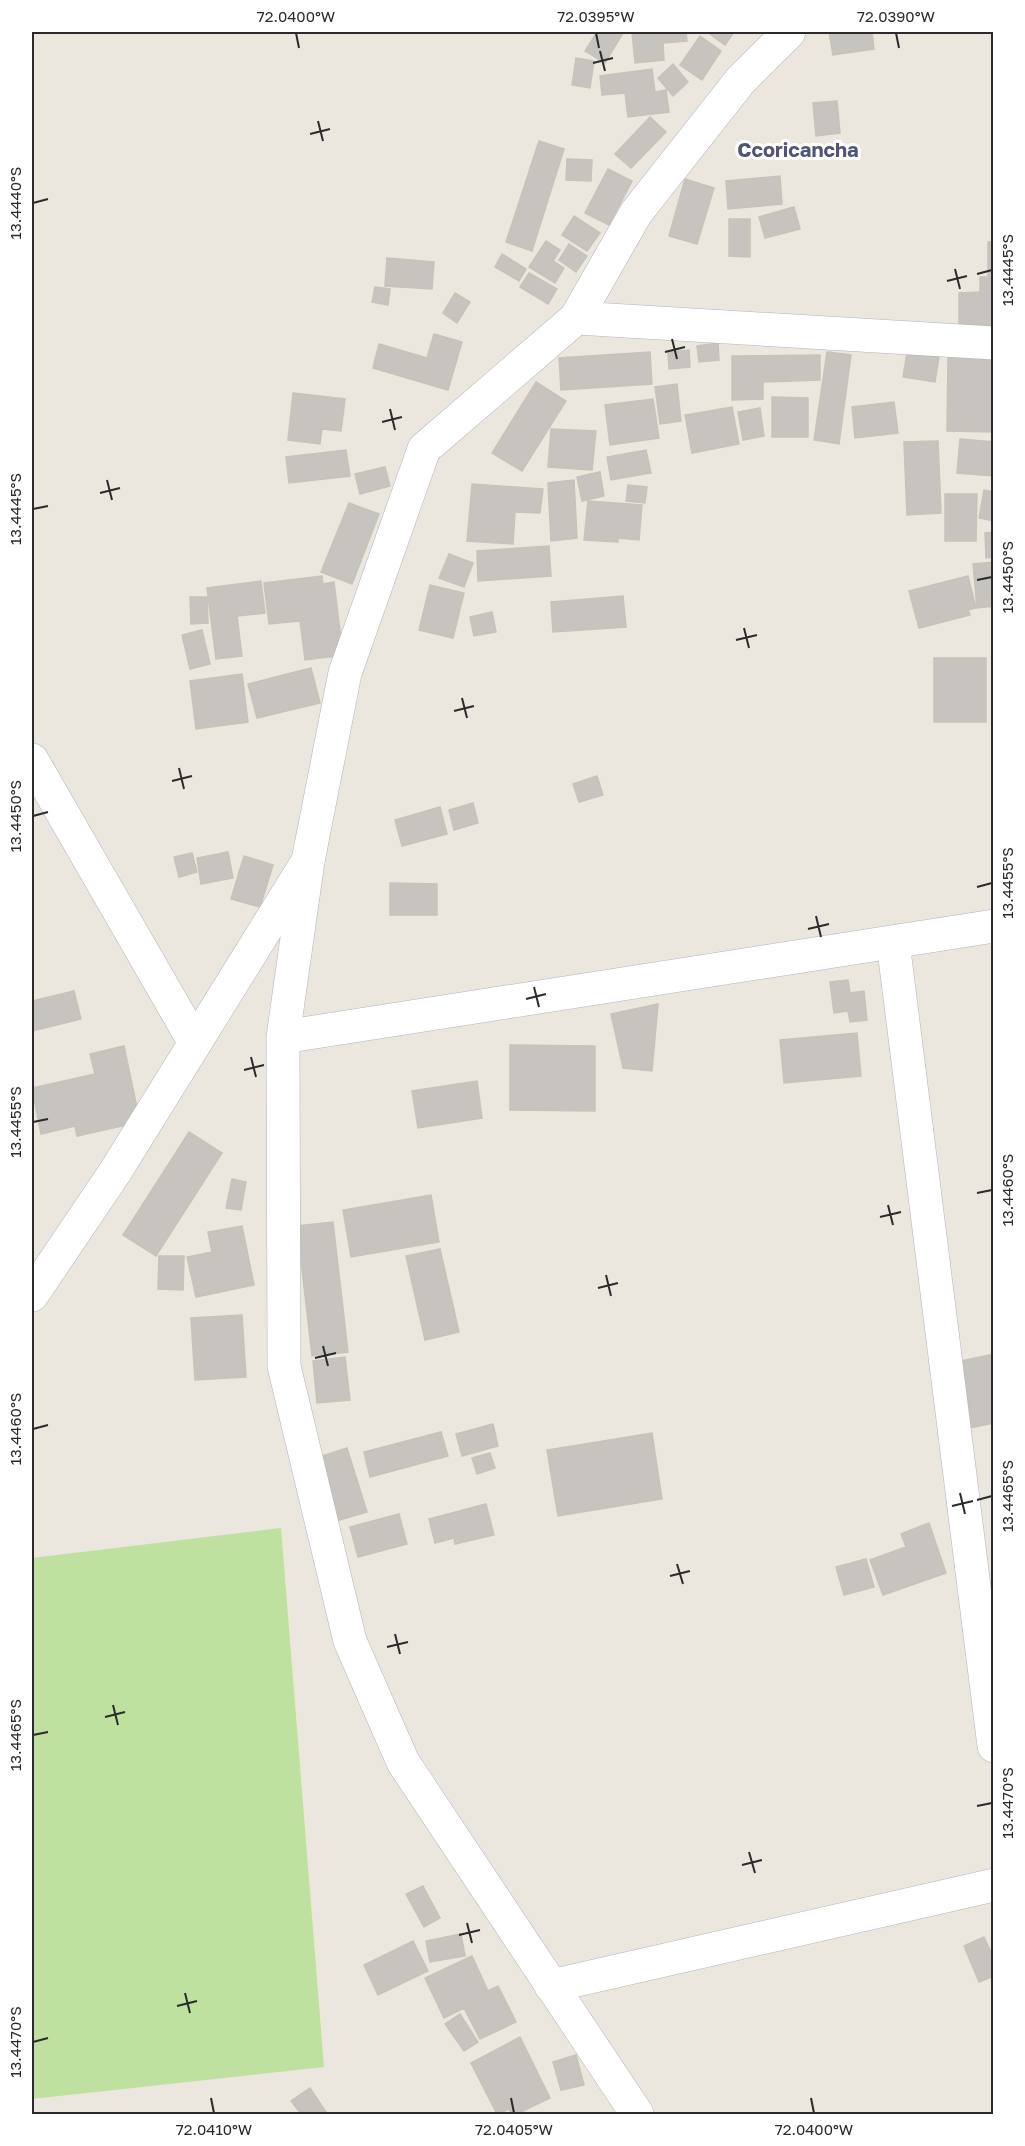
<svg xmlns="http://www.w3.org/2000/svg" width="1025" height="2146" font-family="'Golos Text',sans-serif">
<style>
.pitch{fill:#bfe19f}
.building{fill:#c7c3be;stroke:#c6c3b8;stroke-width:1.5}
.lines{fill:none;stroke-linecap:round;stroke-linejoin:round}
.minor-casing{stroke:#b2b3bd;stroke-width:34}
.tertiary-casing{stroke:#b2b3bd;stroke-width:34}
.minor{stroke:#fff;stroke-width:33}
.tertiary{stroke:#fff;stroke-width:33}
.ticks{fill:none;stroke:#2b2b2b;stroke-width:2}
.labels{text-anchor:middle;stroke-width:6;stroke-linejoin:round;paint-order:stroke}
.quarter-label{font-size:20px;font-weight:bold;fill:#505476;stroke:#fff}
.neatline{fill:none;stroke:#2b2b2b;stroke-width:2}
.ticks-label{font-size:15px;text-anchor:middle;fill:#2b2b2b}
</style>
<rect width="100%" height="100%" fill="#ebe7df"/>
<path class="pitch" d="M281 1528 324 2067 32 2099V1558Z"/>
<path class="building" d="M597 32 623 33 605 63 585 51Z
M632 32H686L687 41 663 43 664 60 635 63Z
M707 32H734L725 45Z
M829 32H872L874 49 833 55Z
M700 36 721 51 702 80 680 65Z
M576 58 594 61 590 88 572 85Z
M673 64 688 82 673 96 658 78Z
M652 69 655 92 666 90 669 112 628 117 625 93 602 95 600 76Z
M837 101 840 133 816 136 813 103Z
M650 117 666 132 631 168 615 154Z
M539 141 564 149 532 251 506 242Z
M567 159 592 160 591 181 566 180Z
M608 169 632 181 609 225 585 213Z
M780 176 782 204 728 209 726 181Z
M685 179 714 188 697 244 669 236Z
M794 207 800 229 765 238 759 217Z
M574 216 600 233 587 251 562 235Z
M729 219H750V257L729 256Z
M546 241 560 250 553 261 564 268 555 283 529 267Z
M988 242H994V326L959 327V293L980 292V277H988Z
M569 244 587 256 576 272 559 260Z
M502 254 526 269 519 281 495 267Z
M387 258 434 262 432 289 385 286Z
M529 273 557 289 548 304 520 287Z
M375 287 390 289 388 305 372 302Z
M455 293 470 302 457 323 443 313Z
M434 334 462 342 448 390 373 368 379 344 427 358Z
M718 343 719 360 699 362 697 346Z
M689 350 690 367 669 369 668 352Z
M650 352 652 384 561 390 559 358Z
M827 352 851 355 839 444 814 440Z
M907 353 939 357 935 382 903 377Z
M820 355V380L763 382V399L732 400V356Z
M994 356V432L947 431 948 357Z
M536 382 566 401 522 471 492 453Z
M677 384 681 421 660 424 655 387Z
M293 393 345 399 341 431 322 429 320 444 288 440Z
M772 397 808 398V437H772Z
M653 399 659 438 610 445 605 405Z
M894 402 898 433 855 438 852 407Z
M732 407 739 444 692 453 685 415Z
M760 408 764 436 743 440 738 412Z
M551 429 596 431 592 470 548 467Z
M960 439 994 442V476L957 473Z
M938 441 941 513 907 515 904 442Z
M346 450 350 476 289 483 286 457Z
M646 450 651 473 611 480 607 457Z
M385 467 390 486 360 494 355 474Z
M600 472 604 496 582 501 577 477Z
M574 480 577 538 551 541 548 483Z
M472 484 543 489 540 513 515 512 513 544 467 541Z
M628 485 647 487 645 503 626 501Z
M984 490 994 492V521L979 518Z
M945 494H977L976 541H945Z
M588 501 642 505 639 540 618 538V542L584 540Z
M349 503 379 514 352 584 321 572Z
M994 532V557L986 558 985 533Z
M549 546 551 576 478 581 477 551Z
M449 554 473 563 464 587 439 578Z
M994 562V606L977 608 973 564Z
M322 576 323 584 334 582 343 655 305 660 300 621 269 624 264 583Z
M968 576 976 608 968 610 970 615 919 628 909 591Z
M261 581 265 613 237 616 242 656 216 659 207 588Z
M430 585 464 593 453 638 419 630Z
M623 596 626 627 553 632 551 602Z
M190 597H207L208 623 191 624Z
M492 612 496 632 474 636 470 617Z
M202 630 210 664 190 669 182 635Z
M934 658H986V722H934Z
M311 668 320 703 257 718 248 684Z
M242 674 248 722 196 729 190 681Z
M597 776 603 795 579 802 573 784Z
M473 803 478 823 454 830 449 810Z
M440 807 447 834 402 846 395 820Z
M228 852 233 878 201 884 197 858Z
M192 853 197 872 179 877 174 857Z
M244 856 273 865 260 907 231 899Z
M390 883 437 884V915H390Z
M848 980 850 993 864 991 867 1020 850 1022 848 1011 834 1013 830 982Z
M74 991 81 1019 32 1031V1001Z
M658 1004 652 1071 623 1068 611 1014Z
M857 1033 861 1076 784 1083 780 1040Z
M510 1045 595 1046V1111L510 1110Z
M124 1046 140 1122 77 1136 75 1126 41 1134 32 1088 95 1074 90 1054Z
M477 1081 482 1118 418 1128 412 1091Z
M189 1132 222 1153 156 1256 123 1235Z
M232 1179 246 1182 241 1210 226 1208Z
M431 1195 439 1242 351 1257 343 1210Z
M333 1222 348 1352 312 1356 297 1226Z
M242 1226 254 1285 196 1297 187 1257 212 1252 208 1232Z
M440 1249 459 1332 425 1340 406 1256Z
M159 1256H184L183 1290 158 1289Z
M242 1315 246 1377 195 1380 191 1318Z
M990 1355 994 1371V1423L969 1428 956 1362Z
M345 1357 350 1400 317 1403 313 1361Z
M493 1424 498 1446 462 1456 456 1434Z
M441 1432 448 1456 370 1477 364 1452Z
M652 1433 662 1499 558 1516 547 1450Z
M347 1448 367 1512 336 1521 316 1458Z
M490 1453 495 1468 477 1474 472 1458Z
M486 1504 494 1535 455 1544 454 1538 435 1543 429 1519Z
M399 1514 407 1544 358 1557 350 1527Z
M929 1523 946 1573 883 1595 870 1560 906 1547 901 1534Z
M866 1559 874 1587 844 1595 836 1567Z
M423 1886 440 1918 424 1927 406 1894Z
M461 1934 465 1956 430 1962 426 1941Z
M984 1937 994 1959V1976L979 1982 964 1946Z
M413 1941 428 1971 378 1995 364 1965Z
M472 1956 488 1991 498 1986 516 2022 480 2039 464 2008 444 2018 425 1978Z
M460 2014 478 2042 464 2051 445 2024Z
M520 2037 550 2098 517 2114H512L509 2109 497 2114 471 2063Z
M576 2055 584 2085 561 2090 553 2062Z
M310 2088 326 2112 323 2114H301L291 2101Z"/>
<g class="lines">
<defs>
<path id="minor" d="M576 318 994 343
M32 760 195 1043
M308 861 283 1037 284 1366 350 1641 403 1762 637 2114
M893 942 994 1746
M283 1037 994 926
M551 1986 994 1885"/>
<path id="tertiary" d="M32 1295 115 1172 308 861 345 673 424 449 576 318 636 213 740 81 789 32"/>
</defs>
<use href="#minor" class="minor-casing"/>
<use href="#tertiary" class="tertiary-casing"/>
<use href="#minor" class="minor"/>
<use href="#tertiary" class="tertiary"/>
</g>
<path class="ticks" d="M296 33 299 48M596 33 599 48M896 33 899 48M600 51 605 71M593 63 613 58M318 121 323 141M310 134 330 129M33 203 48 199M955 269 960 289M977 274 992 270M947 281 967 276M672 339 677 359M665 352 685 347M390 409 395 430M382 422 402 417M107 480 112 500M100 493 120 488M33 509 48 506M977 580 992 577M744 628 749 648M736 640 757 635M462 698 467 718M454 711 474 706M179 768 184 789M172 781 192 776M33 816 48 812M977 887 992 883M816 916 821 937M808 929 829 924M534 987 539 1007M526 999 546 994M251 1057 256 1077M244 1070 264 1065M33 1122 48 1119M977 1193 992 1190M888 1205 893 1225M880 1217 901 1212M606 1275 611 1296M598 1288 618 1283M323 1346 328 1366M315 1358 336 1353M33 1429 48 1425M960 1493 965 1514M977 1500 992 1496M952 1506 973 1501M677 1564 683 1584M670 1576 690 1571M395 1634 400 1654M387 1647 408 1642M113 1705 118 1725M105 1717 125 1712M33 1735 48 1732M977 1806 992 1803M749 1852 755 1873M742 1865 762 1860M467 1923 472 1943M459 1935 480 1930M185 1993 190 2013M177 2006 197 2001M33 2042 48 2038M211 2098 214 2113M511 2098 514 2113M811 2098 814 2113"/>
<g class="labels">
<g class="quarter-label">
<text x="798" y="157">Ccoricancha</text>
</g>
</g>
<rect width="1025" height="2146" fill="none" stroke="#ffffff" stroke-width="66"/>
<rect x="33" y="33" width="959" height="2080" class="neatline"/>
<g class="ticks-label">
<text x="296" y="22">72.0400°W</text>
<text x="596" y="22">72.0395°W</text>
<text x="896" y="22">72.0390°W</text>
<text transform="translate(16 203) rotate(-90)" y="5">13.4440°S</text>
<text transform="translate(1008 270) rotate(-90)" y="5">13.4445°S</text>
<text transform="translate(16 509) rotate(-90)" y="5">13.4445°S</text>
<text transform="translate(1008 577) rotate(-90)" y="5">13.4450°S</text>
<text transform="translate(16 816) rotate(-90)" y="5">13.4450°S</text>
<text transform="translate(1008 883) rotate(-90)" y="5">13.4455°S</text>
<text transform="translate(16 1122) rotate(-90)" y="5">13.4455°S</text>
<text transform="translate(1008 1190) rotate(-90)" y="5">13.4460°S</text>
<text transform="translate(16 1429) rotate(-90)" y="5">13.4460°S</text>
<text transform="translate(1008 1496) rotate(-90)" y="5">13.4465°S</text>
<text transform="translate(16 1735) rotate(-90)" y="5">13.4465°S</text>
<text transform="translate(1008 1803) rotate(-90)" y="5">13.4470°S</text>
<text transform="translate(16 2042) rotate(-90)" y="5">13.4470°S</text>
<text x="214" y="2135">72.0410°W</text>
<text x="514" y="2135">72.0405°W</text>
<text x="814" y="2135">72.0400°W</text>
</g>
</svg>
